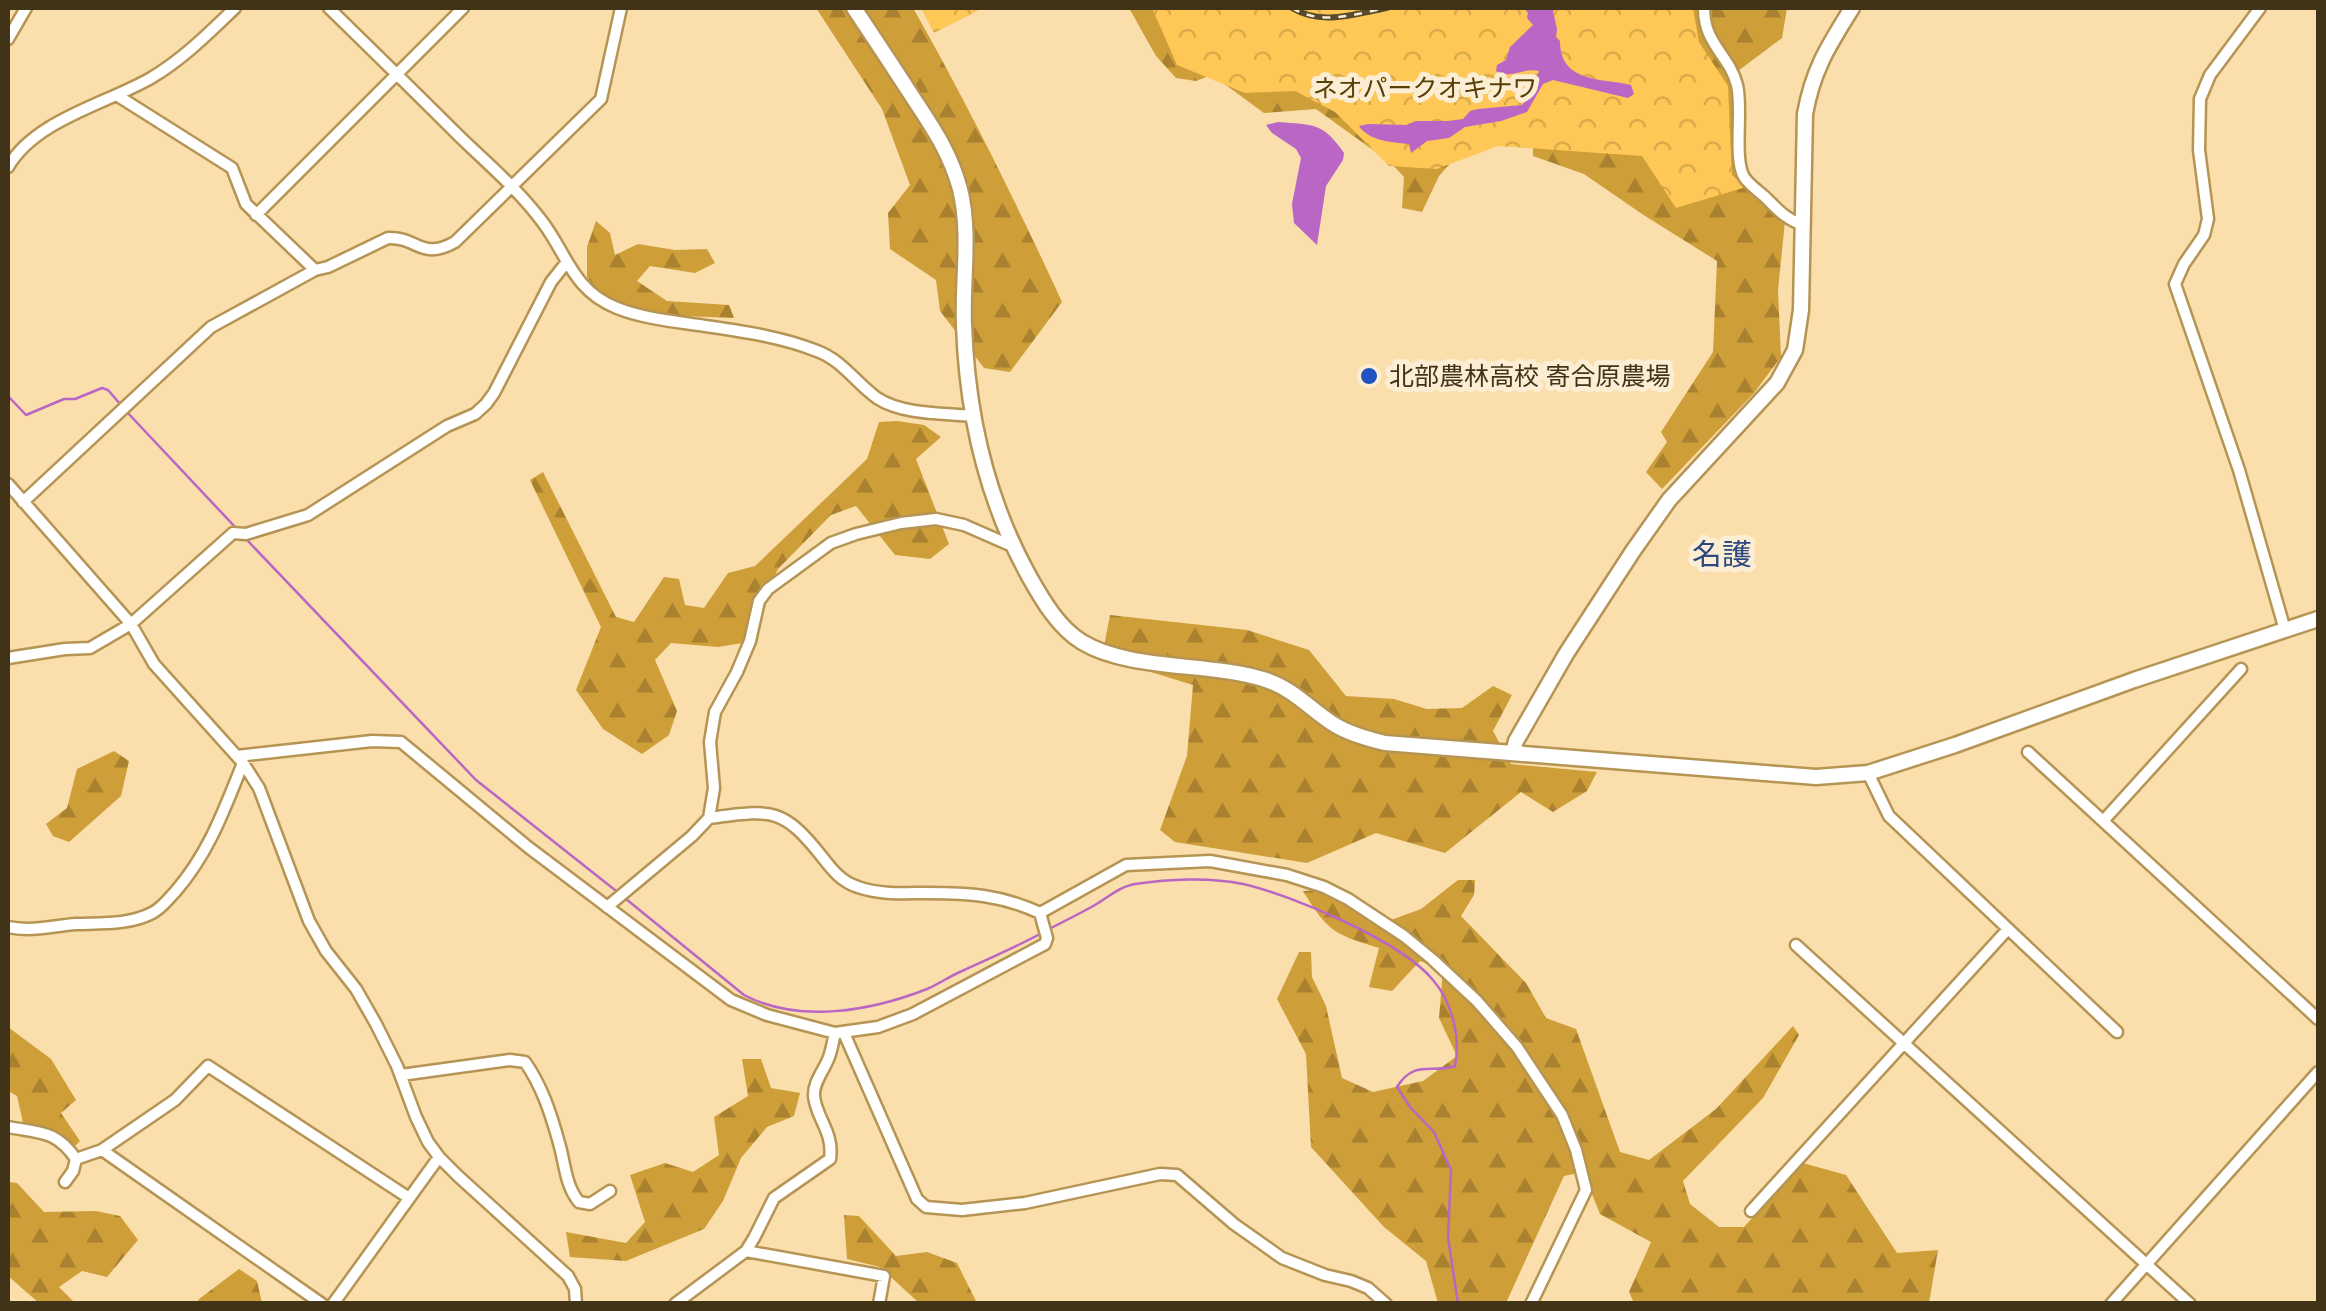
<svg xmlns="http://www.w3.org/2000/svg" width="2326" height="1311" font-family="'Open Sans','Noto Sans JP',sans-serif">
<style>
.forest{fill:url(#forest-firs)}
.park{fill:url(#park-crowns)}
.water{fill:#b966c4}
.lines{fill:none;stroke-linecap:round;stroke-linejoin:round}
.stream{stroke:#b966c4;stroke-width:2.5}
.street-casing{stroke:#b59454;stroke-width:15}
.secondary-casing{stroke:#b59454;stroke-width:19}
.street{stroke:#fff;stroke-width:10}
.secondary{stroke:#fff;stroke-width:14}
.rail-casing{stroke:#594a2c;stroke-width:6}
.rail{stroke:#fceed4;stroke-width:2.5;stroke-dasharray:8;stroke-linecap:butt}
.poi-dot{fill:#2054c1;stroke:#fceed4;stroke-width:4}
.labels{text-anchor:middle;stroke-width:10;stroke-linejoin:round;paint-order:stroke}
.park-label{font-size:25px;fill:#563e04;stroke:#fceed4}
.poi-label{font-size:25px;fill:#403318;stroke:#fceed4;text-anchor:start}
.quarter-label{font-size:30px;fill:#2c4880;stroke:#fceed4}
</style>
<defs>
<pattern id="forest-firs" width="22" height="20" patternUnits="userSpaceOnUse" patternTransform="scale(2.5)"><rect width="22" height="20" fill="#ce9e39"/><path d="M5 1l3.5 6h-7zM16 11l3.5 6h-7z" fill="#a9812f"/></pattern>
<pattern id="park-crowns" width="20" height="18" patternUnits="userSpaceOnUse" patternTransform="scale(2.5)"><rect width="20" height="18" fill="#fec756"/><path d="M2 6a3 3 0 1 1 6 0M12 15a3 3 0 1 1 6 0" fill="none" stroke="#dbab4a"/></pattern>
</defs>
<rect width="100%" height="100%" fill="#fadeab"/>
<path class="forest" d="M816 8H913C967 103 1016 202 1062 302L1010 372 984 368 940 311 936 280 890 249 888 213 910 185 882 109Z
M1129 8H1787L1782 38 1738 71 1736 174 1785 221 1778 290 1781 357 1754 393 1662 489 1646 472 1667 442 1661 432 1713 352 1717 261 1642 214 1584 174 1533 156V116L1466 145 1439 176 1422 212 1402 208 1404 177 1391 163 1316 109 1264 113 1212 75 1196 81 1176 78 1156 56Z
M596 221 610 233 615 255 638 244 675 250 707 249 715 263 695 273 650 266 637 281 667 301 729 305 734 318 657 315 603 297 587 277V247Z
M897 421 924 425 941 437 916 459 949 544 930 559 895 555 856 506 831 515 778 569 742 643 718 647 671 643 655 660 677 711 669 735 642 754 603 729 576 690 601 627 530 480 543 472 616 617 634 622 664 577 679 579 685 605 704 608 728 573 755 566 867 459 879 422Z
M1110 615 1247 630 1309 650 1346 696 1394 699 1427 709 1462 708 1493 686 1512 695 1493 731 1511 764 1597 772 1587 791 1553 812 1521 792 1445 853 1376 833 1307 863 1175 842 1160 830 1187 756 1193 685 1102 657Z
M114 751 129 761 121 796 69 842 53 836 46 824 67 808 77 769Z
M1458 880H1475L1474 895 1461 916 1526 983 1546 1018 1576 1029 1620 1152 1649 1160 1716 1109 1793 1026 1799 1035 1763 1098 1683 1181 1690 1204 1719 1227H1744L1803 1163 1846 1175 1897 1253 1938 1250 1929 1303H1634L1629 1292 1651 1242 1600 1214 1583 1172 1564 1176 1506 1303H1438L1426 1261 1384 1227 1311 1147 1306 1054 1277 999 1299 952H1311L1312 977 1326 1006 1342 1078 1373 1092 1423 1081 1457 1056 1439 1018 1443 969 1420 961 1392 991 1369 987 1379 948C1334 934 1328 932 1303 891L1324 890 1380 924 1421 909Z
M8 1027 51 1059 76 1100 61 1113 80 1141 73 1148 24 1127 17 1096 8 1091Z
M742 1059H761L771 1088 800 1093 794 1116 767 1127 741 1158 723 1201 704 1229 626 1261 570 1257 566 1232 626 1243 645 1222 630 1175 665 1163 693 1172 719 1155 714 1117 748 1096Z
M8 1182 17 1183 44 1212 96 1211 120 1216 138 1240 107 1277 82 1271 59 1287 75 1303H39L8 1276Z
M844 1215 859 1216 896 1256 927 1252 957 1263 977 1303H919L880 1267 847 1259Z
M239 1269 257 1281 262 1303H197L199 1299Z"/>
<path class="park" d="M921 8H983L934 33Z
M1152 8H1693L1699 42 1728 86 1732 175 1746 187 1676 208 1642 156 1498 146 1437 169 1389 166 1335 112 1295 91 1245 93 1177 65Z"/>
<path class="water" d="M1524 8H1557L1553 11 1557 29 1556 37 1560 41C1560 83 1601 78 1631 85L1634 94 1628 98 1553 80 1543 84 1527 112 1501 121 1465 127 1449 138 1427 141 1411 153 1409 144C1391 142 1369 141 1359 126L1368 124 1406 125 1416 121H1448L1463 119 1470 111 1478 109 1522 105 1528 98 1539 71C1524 67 1510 80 1496 71L1497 65 1506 60 1510 47 1533 25 1527 18 1528 13Z
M1278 122C1313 125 1323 122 1344 153L1343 160 1326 186 1317 245 1294 223 1292 204 1301 158 1296 149 1272 133 1266 125Z"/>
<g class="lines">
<path class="stream" d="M8 396 26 415 64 399H75L102 388 108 390 121 405
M126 411 237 529
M246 539 476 780 620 894
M626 899 744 995C799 1024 871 1011 927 989 939 984 950 976 962 971 988 959 1014 948 1040 934
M1047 930C1063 922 1079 914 1095 905 1107 898 1121 886 1135 884 1168 879 1210 877 1243 884 1292 895 1401 941 1433 980 1452 1002 1461 1038 1455 1066 1432 1074 1414 1059 1397 1087L1410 1107 1434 1132 1451 1170 1448 1237 1458 1304"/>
<defs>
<path id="street" d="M329 8C372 50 416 93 459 136 488 164 520 191 544 224 568 257 574 291 617 308 642 318 671 321 699 325 739 331 780 336 817 351 842 360 856 383 877 398 903 415 943 413 973 416
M1704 8C1704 45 1729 54 1737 85 1743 108 1733 159 1744 177 1749 185 1760 192 1767 199 1778 210 1788 221 1804 225
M2260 8 2210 75 2200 99 2199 150 2208 219 2204 235 2184 264 2175 284 2239 470 2285 630
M8 39 26 8
M118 96 232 168 246 204 315 270
M8 167C35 120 106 104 151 78 183 59 209 33 235 8
M256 215 463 8
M8 484 131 624 154 664 243 763 259 788 309 921 326 951 356 989 376 1024 397 1066 416 1117 428 1142 439 1157 458 1176 568 1276 575 1289 576 1304
M23 502 211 327 315 270 328 267 388 238C418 237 421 261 455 242L601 99 621 8
M8 658 65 649 90 648 131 624 233 533 246 534 308 515 447 426 475 414 486 404 494 393 551 282 566 263
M2028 752 2318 1019
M237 756 372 741 401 742 528 847 731 1000 767 1015 835 1033 878 1027 913 1014 1045 944 1047 938 1040 913C1002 895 969 893 927 893 904 893 881 895 858 887 842 882 833 871 823 858 782 806 772 810 709 818
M1868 773 1889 816 2117 1032
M2104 820 2241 669
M607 907 692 836 709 818 714 788 710 742 715 712 737 672 750 641 759 601 768 589 831 543 856 534 901 523 936 519 964 525 1012 546
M1040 913 1126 865 1210 861 1287 875 1324 887 1348 899 1404 936 1432 959 1477 1001 1517 1047 1562 1115 1576 1150 1586 1190 1531 1304
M8 927C31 932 52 926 76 924 102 923 129 925 152 913 162 908 168 899 175 892 209 853 224 810 243 763
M1796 945 2190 1304
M844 1033 917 1199 926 1207 962 1210 1025 1203 1160 1174 1177 1175 1234 1224 1282 1258 1325 1275 1351 1281 1368 1288 1386 1304
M401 1075 510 1060 525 1062C542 1086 551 1114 559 1143 565 1163 565 1185 579 1202L590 1204 610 1191
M8 1127C40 1133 56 1130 76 1159L73 1171 65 1182
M102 1150 322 1304
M76 1159 102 1150 175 1100 208 1066 409 1198
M1751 1211 2008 929
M746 1251 884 1276 879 1304
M333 1304 439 1157
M675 1304 746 1251 754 1238 774 1198 830 1159C834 1132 816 1118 814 1096 813 1082 825 1069 829 1057 832 1049 833 1041 835 1033
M2111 1304 2318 1072"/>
<path id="secondary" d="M854 8C872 35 890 62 908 90 930 124 949 149 960 189 971 234 962 280 964 325 967 413 987 501 1030 578 1043 601 1059 628 1082 642 1130 671 1211 662 1266 680 1294 689 1311 710 1335 725 1350 734 1368 739 1385 743L1816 777 1868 773 1955 745 2134 680 2318 619
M1513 752 1516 741 1566 654 1633 551 1669 500 1777 383 1795 350 1801 310 1805 114C1813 69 1829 45 1852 8"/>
</defs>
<use href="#street" class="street-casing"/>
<use href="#secondary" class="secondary-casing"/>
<use href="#street" class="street"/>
<use href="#secondary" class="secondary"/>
<defs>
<path id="rail" d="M1292 8C1322 26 1354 14 1387 8"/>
</defs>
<use href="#rail" class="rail-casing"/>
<use href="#rail" class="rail"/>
</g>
<circle class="poi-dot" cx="1369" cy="376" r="10"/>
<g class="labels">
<g class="park-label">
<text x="1425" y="97">ネオパークオキナワ</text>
</g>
<g class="poi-label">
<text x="1389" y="385">北部農林高校 寄合原農場</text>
</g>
<g class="quarter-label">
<text x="1722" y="565">名護</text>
</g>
</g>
<rect width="2326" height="1311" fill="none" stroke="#403318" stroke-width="20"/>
</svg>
